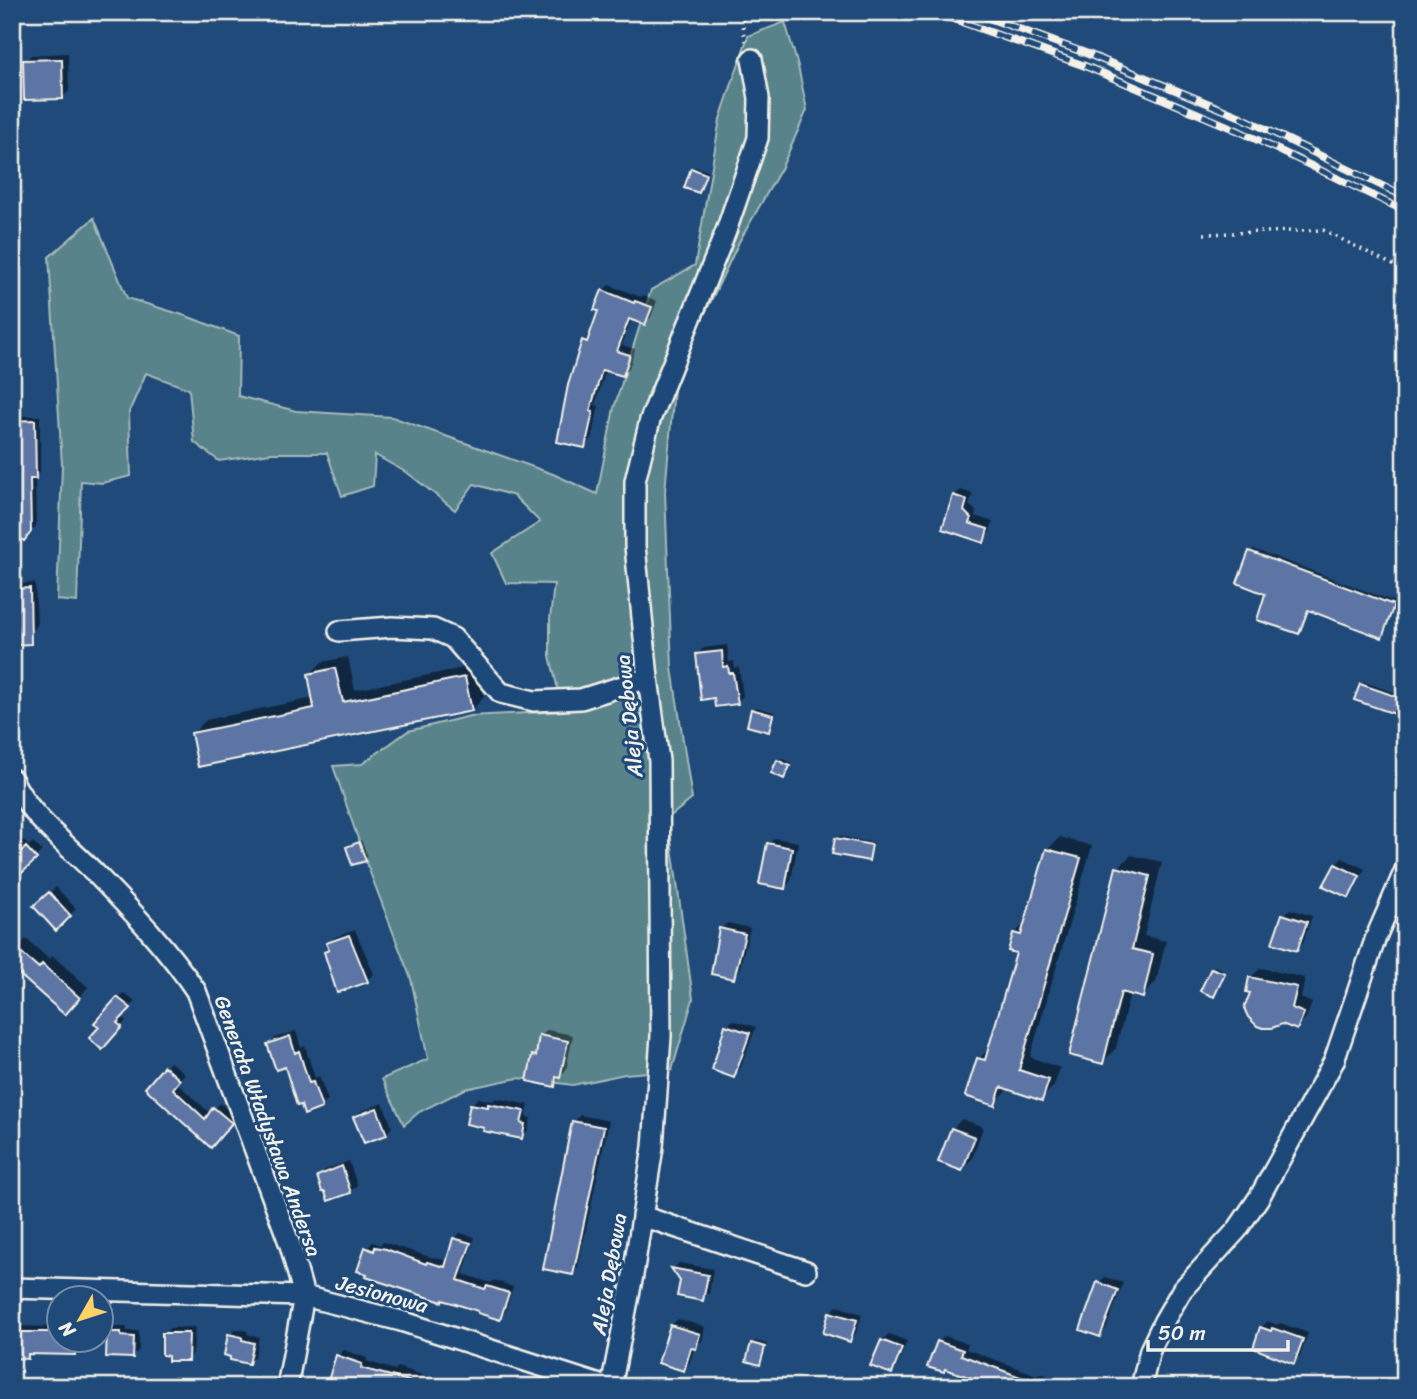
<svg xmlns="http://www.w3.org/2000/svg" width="1417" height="1399" font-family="Sriracha,sans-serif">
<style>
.green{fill:#58838a;stroke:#a6bab9;stroke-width:2}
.shadow{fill:#0007}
.building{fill:#5d74a5;stroke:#f4f1e8;stroke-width:2}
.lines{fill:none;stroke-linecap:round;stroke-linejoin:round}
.minor-casing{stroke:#f4f1e8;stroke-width:24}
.path{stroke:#f4f1e8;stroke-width:3.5;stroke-dasharray:2 5;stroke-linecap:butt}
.minor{stroke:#1f4a7a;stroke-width:19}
.rail-casing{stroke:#f4f1e8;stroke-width:8}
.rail{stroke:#1f4a7a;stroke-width:5;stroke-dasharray:16;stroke-linecap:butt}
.labels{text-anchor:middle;stroke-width:6;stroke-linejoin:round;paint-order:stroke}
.street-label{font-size:21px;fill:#f4f1e8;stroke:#1f4a7a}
</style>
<rect width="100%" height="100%" fill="#1f4a7a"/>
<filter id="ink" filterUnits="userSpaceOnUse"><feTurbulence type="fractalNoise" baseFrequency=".0143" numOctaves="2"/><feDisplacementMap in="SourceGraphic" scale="14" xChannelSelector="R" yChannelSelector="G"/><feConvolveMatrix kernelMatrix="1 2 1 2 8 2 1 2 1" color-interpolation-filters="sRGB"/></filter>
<g filter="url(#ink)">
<path class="green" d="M785 22 798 66 807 110 782 167 739 242 700 324 674 389 665 492 672 668 692 799 668 818 693 999 672 1070 625 1074 573 1085 518 1078 465 1089 419 1112 404 1125 382 1079 428 1059 411 979 366 862 333 766 362 764 408 731 470 716 563 711 550 656V619L554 584 506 583 492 553 540 522 514 496 474 484 455 510 409 474 375 455 373 486 342 496 327 453H271L219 461 194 442 189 389 146 373 129 412 131 476 102 483 81 481 77 602 57 600 62 465 49 257 94 218 127 298 186 316 239 336 238 396 296 411 392 417 553 474 597 494 614 408 651 290 695 265 720 119 748 36Z"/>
<path class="shadow" d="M68 53 69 91 63 97 25 61 31 55Z
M695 167 708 171 699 191 693 169Z
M609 285 641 297 643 295 657 301 651 317 645 323 632 318 622 345 635 349 629 368 623 374 606 369 595 405 599 406 591 440 585 446 584 341 591 334 600 311 603 291Z
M16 416H40V472L35 478 36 526 29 534 12 442V420Z
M961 490 973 494 969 505 976 511 975 516 993 522 989 534 983 541 944 528 954 496Z
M1253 549 1395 602 1384 633 1381 636 1309 609 1299 632 1268 593 1250 552Z
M35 583 37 626 30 632H12V584Z
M727 645 729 662 734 661 735 668 739 667 743 696 737 702 715 696 697 654 704 648Z
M348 657 355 690 478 665 484 697 472 710 193 733 206 720 314 698 310 674 322 662Z
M1364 682 1405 696V715L1356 699Z
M756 707 774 712 769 730 753 710Z
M781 758 791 763 786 774 778 761Z
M839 836 874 843 871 856 868 859 837 839Z
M21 837 29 846 33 842 42 851 15 877 12 846Z
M1060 837 1092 846 1030 1057 1060 1068 1054 1086 1041 1099 1008 1088 995 1104 979 1059 990 1047 1018 952 1014 934 1026 922 1047 850Z
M775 838 798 842 791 881 785 887 768 844Z
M361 840 368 857 365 859 348 847Z
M1131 855 1162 862 1144 936 1166 941 1156 982 1142 996 1130 993 1116 1048 1103 1062 1118 868Z
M1342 858 1365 869 1354 890 1348 896 1336 865Z
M56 887 76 909 56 928 36 907Z
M1290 909 1312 916 1303 943 1297 949 1284 915Z
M727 923 750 928 739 971 733 977 721 929Z
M355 930 374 974 367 980 339 991 326 952 330 948 328 943 335 937Z
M26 939 49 959 53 956 88 987 75 1003 12 954Z
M1215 966 1226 971 1214 995 1213 969Z
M1261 968 1305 978 1301 998 1312 1003 1306 1018 1296 1028 1253 992 1251 977Z
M124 993 135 1002 121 1017 126 1021 102 1047V1027L97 1023Z
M733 1020 756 1027 740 1069 734 1076 727 1026Z
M547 1030 573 1035 566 1070 554 1085 533 1056 538 1051 541 1036Z
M296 1031 301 1048 305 1046 315 1078 319 1076 328 1100 321 1107 302 1103 286 1065 269 1044 275 1038Z
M170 1062 185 1073 177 1083 211 1114 220 1103 236 1117 216 1140 147 1088Z
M478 1098 493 1101 496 1098 529 1105 526 1117 531 1118 528 1130 522 1137 471 1105Z
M383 1103 392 1127 386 1134 355 1117 361 1111Z
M580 1115 609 1121 578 1267 572 1273 574 1122Z
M962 1119 983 1127 972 1159 962 1169 952 1129Z
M349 1161 357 1185 351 1191 329 1199 319 1176 325 1170Z
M460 1233 475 1237 463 1274 491 1283 494 1280 513 1287 505 1312 499 1318 367 1248 373 1242 380 1245 383 1242 433 1258 434 1257 448 1261 454 1239Z
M679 1263 713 1269 709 1293 702 1299 682 1280 674 1268Z
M1105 1277 1123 1283 1106 1329 1100 1335 1099 1283Z
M837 1306 862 1314 856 1333 849 1340 831 1313Z
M678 1319 705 1327 702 1341 694 1348 690 1362 684 1369 671 1325Z
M1267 1321 1277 1325 1280 1323 1308 1333 1300 1356 1293 1362 1261 1328Z
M12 1326 60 1327V1340H81L80 1347 74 1353H32L28 1357H12Z
M115 1327H127V1331H139V1350L133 1356 108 1333Z
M195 1327 193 1353 187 1359 170 1354 164 1334 170 1328Z
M236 1329 248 1331 247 1334 259 1337 255 1356 249 1362 230 1335Z
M889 1334 907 1341 897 1366 891 1372 882 1340Z
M945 1336 968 1344 966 1349 1037 1375 1040 1373 1080 1387H975L978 1378 938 1342Z
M755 1341 767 1344 759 1363 752 1344Z
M344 1350 367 1358 366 1361 395 1370 398 1367 458 1387H361L337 1356Z"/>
<path class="building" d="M62 59 63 99 24 100 23 60Z
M691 168 706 174 699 193 684 188Z
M602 290 634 303 635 301 652 307 645 325 629 319 617 351 630 355 623 376 602 370 590 411 593 412 585 448 557 442 568 385 582 340 587 342 598 311 594 310Z
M35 420 36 479H30L31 532 24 541 19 537H12V421Z
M953 495 967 500 964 511 971 518 969 523 988 529 984 543 942 529Z
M1249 551 1394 605 1382 638 1308 610 1299 634 1257 620 1265 594 1237 583Z
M30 588 31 644 12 645V589Z
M722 651 723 667 728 666 729 673H733L738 704 715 707 714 698 701 700 696 654Z
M335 668 343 702 465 677 472 711 198 767 191 733 314 708 308 674Z
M1360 684 1401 698 1395 714 1354 700Z
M751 709 773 715 769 732 747 726Z
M777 760 790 766 784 779 771 773Z
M835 838 872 845 869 861 832 854Z
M12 840 22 851 26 847 37 859 12 882Z
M359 842 366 861 352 865 346 847Z
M767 843 792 848 785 889 759 884Z
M1046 849 1081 858 1019 1070 1049 1080 1042 1101 1001 1087 995 1106 965 1096 977 1058 985 1060 1016 953 1008 951 1013 933 1021 935Z
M1335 864 1360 876 1349 898 1323 886Z
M1116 867 1150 876 1132 949 1153 954 1143 998 1121 992 1103 1064 1069 1055Z
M49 892 71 916 56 931 33 906Z
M1282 914 1307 922 1297 951 1272 943Z
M719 928 745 934 734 979 711 974Z
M349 935 368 982 337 993 324 952 329 950 326 943Z
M12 945 39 968 42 964 80 998 65 1015 12 968Z
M1211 968 1225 973 1214 997 1200 991Z
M1249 977 1297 987 1292 1008 1304 1013 1297 1030 1282 1024 1272 1028H1263L1257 1026 1248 1017 1244 1008 1250 993 1246 992Z
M117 997 131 1008 117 1023 122 1027 102 1050 89 1038 99 1027 94 1023Z
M725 1025 750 1033 734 1078 712 1070Z
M539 1035 568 1041 560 1078 556 1077 555 1087 527 1081 532 1055 536 1056Z
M290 1036 295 1053 299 1051 309 1083 313 1082 322 1108 304 1115 301 1105 297 1106 285 1067 276 1070 267 1044Z
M164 1066 180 1080 173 1089 205 1119 213 1107 232 1123 211 1148 145 1088Z
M470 1104 488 1107V1104L524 1111 521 1123 525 1124 522 1139 483 1131 484 1128 466 1124Z
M377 1108 387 1135 364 1143 353 1117Z
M572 1121 604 1127 573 1275 543 1269Z
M951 1128 975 1137 962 1171 938 1162Z
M342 1166 351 1193 328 1201 325 1192H322L317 1176Z
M453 1238 471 1243 458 1280 485 1289 487 1286 509 1293 500 1320 478 1313V1311L443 1300 442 1302 366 1277 367 1274 357 1271 365 1247 374 1251 375 1247 386 1249 426 1264 427 1262 445 1267Z
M671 1268 708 1275 703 1301 677 1296 680 1281Z
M1097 1282 1118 1290 1100 1337 1080 1330Z
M829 1312 857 1320 850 1342 823 1333Z
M670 1325 700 1334 696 1349 691 1348 684 1371 658 1363Z
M1260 1327 1271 1331 1272 1328 1303 1339 1294 1364 1253 1348Z
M12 1332H60V1340H75V1355L28 1354V1359L12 1358Z
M107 1332H121V1336L134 1337 133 1358 106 1357Z
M162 1333H189L188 1361H168V1356L162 1355Z
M228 1334 242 1337V1340L254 1343 249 1364 230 1360V1357L224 1355Z
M881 1340 902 1348 892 1374 870 1366Z
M937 1341 963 1350 961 1355 1042 1385V1387H973L975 1379 945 1369 944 1372 927 1367Z
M751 1343 765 1347 760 1365 746 1361Z
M336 1355 362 1364 361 1368 413 1382 412 1387H336L327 1384Z"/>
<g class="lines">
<defs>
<path id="minor" d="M339 631 392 627 433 629 453 638 501 693 534 701 581 699 648 678
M12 779C30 817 69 846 98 876 133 912 168 949 196 991L290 1245 304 1296 287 1387
M642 1216 806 1271
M12 1288 304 1296 401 1321 606 1387
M611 1387 633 1275 653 1147 661 1036 659 761 648 678 635 546V481L650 420 726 231 758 138 759 98 752 59
M1141 1387 1150 1350 1164 1321 1182 1290 1237 1230 1260 1196 1334 1061 1376 937 1405 870"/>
</defs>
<use href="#minor" class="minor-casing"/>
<path class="path" d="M743 12V30L746 41
M1204 234 1323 230 1405 271"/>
<use href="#minor" class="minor"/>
<defs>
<path id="rail" d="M934 12 1085 66 1239 131 1405 211
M972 12 1088 54 1241 117 1405 197"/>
</defs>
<use href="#rail" class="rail-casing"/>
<use href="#rail" class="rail"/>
</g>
</g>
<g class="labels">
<g class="street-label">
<text transform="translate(629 716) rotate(-96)" y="7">Aleja Dębowa</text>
<text transform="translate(268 1126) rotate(70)" y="7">Generała Władysława Andersa</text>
<text transform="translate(609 1274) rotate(-80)" y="7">Aleja Dębowa</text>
<text transform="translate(382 1294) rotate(15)" y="7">Jesionowa</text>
</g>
</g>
<rect width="1417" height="1399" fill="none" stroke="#1f4a7a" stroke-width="42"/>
<rect x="21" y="21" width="1375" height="1357" fill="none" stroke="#f4f1e8" stroke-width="2.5" filter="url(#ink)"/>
<g transform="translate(80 1319) rotate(231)"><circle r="33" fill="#1f4a7a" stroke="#748da6" stroke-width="2"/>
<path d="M0-5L12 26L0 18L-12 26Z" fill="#ffd166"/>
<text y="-10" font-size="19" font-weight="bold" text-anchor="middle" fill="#f4f1e8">N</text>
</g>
<path d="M1148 1340v10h140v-10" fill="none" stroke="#f4f1e8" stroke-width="3.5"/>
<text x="1158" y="1340" font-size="21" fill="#f4f1e8" stroke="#1f4a7a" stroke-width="5" paint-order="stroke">50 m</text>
</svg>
